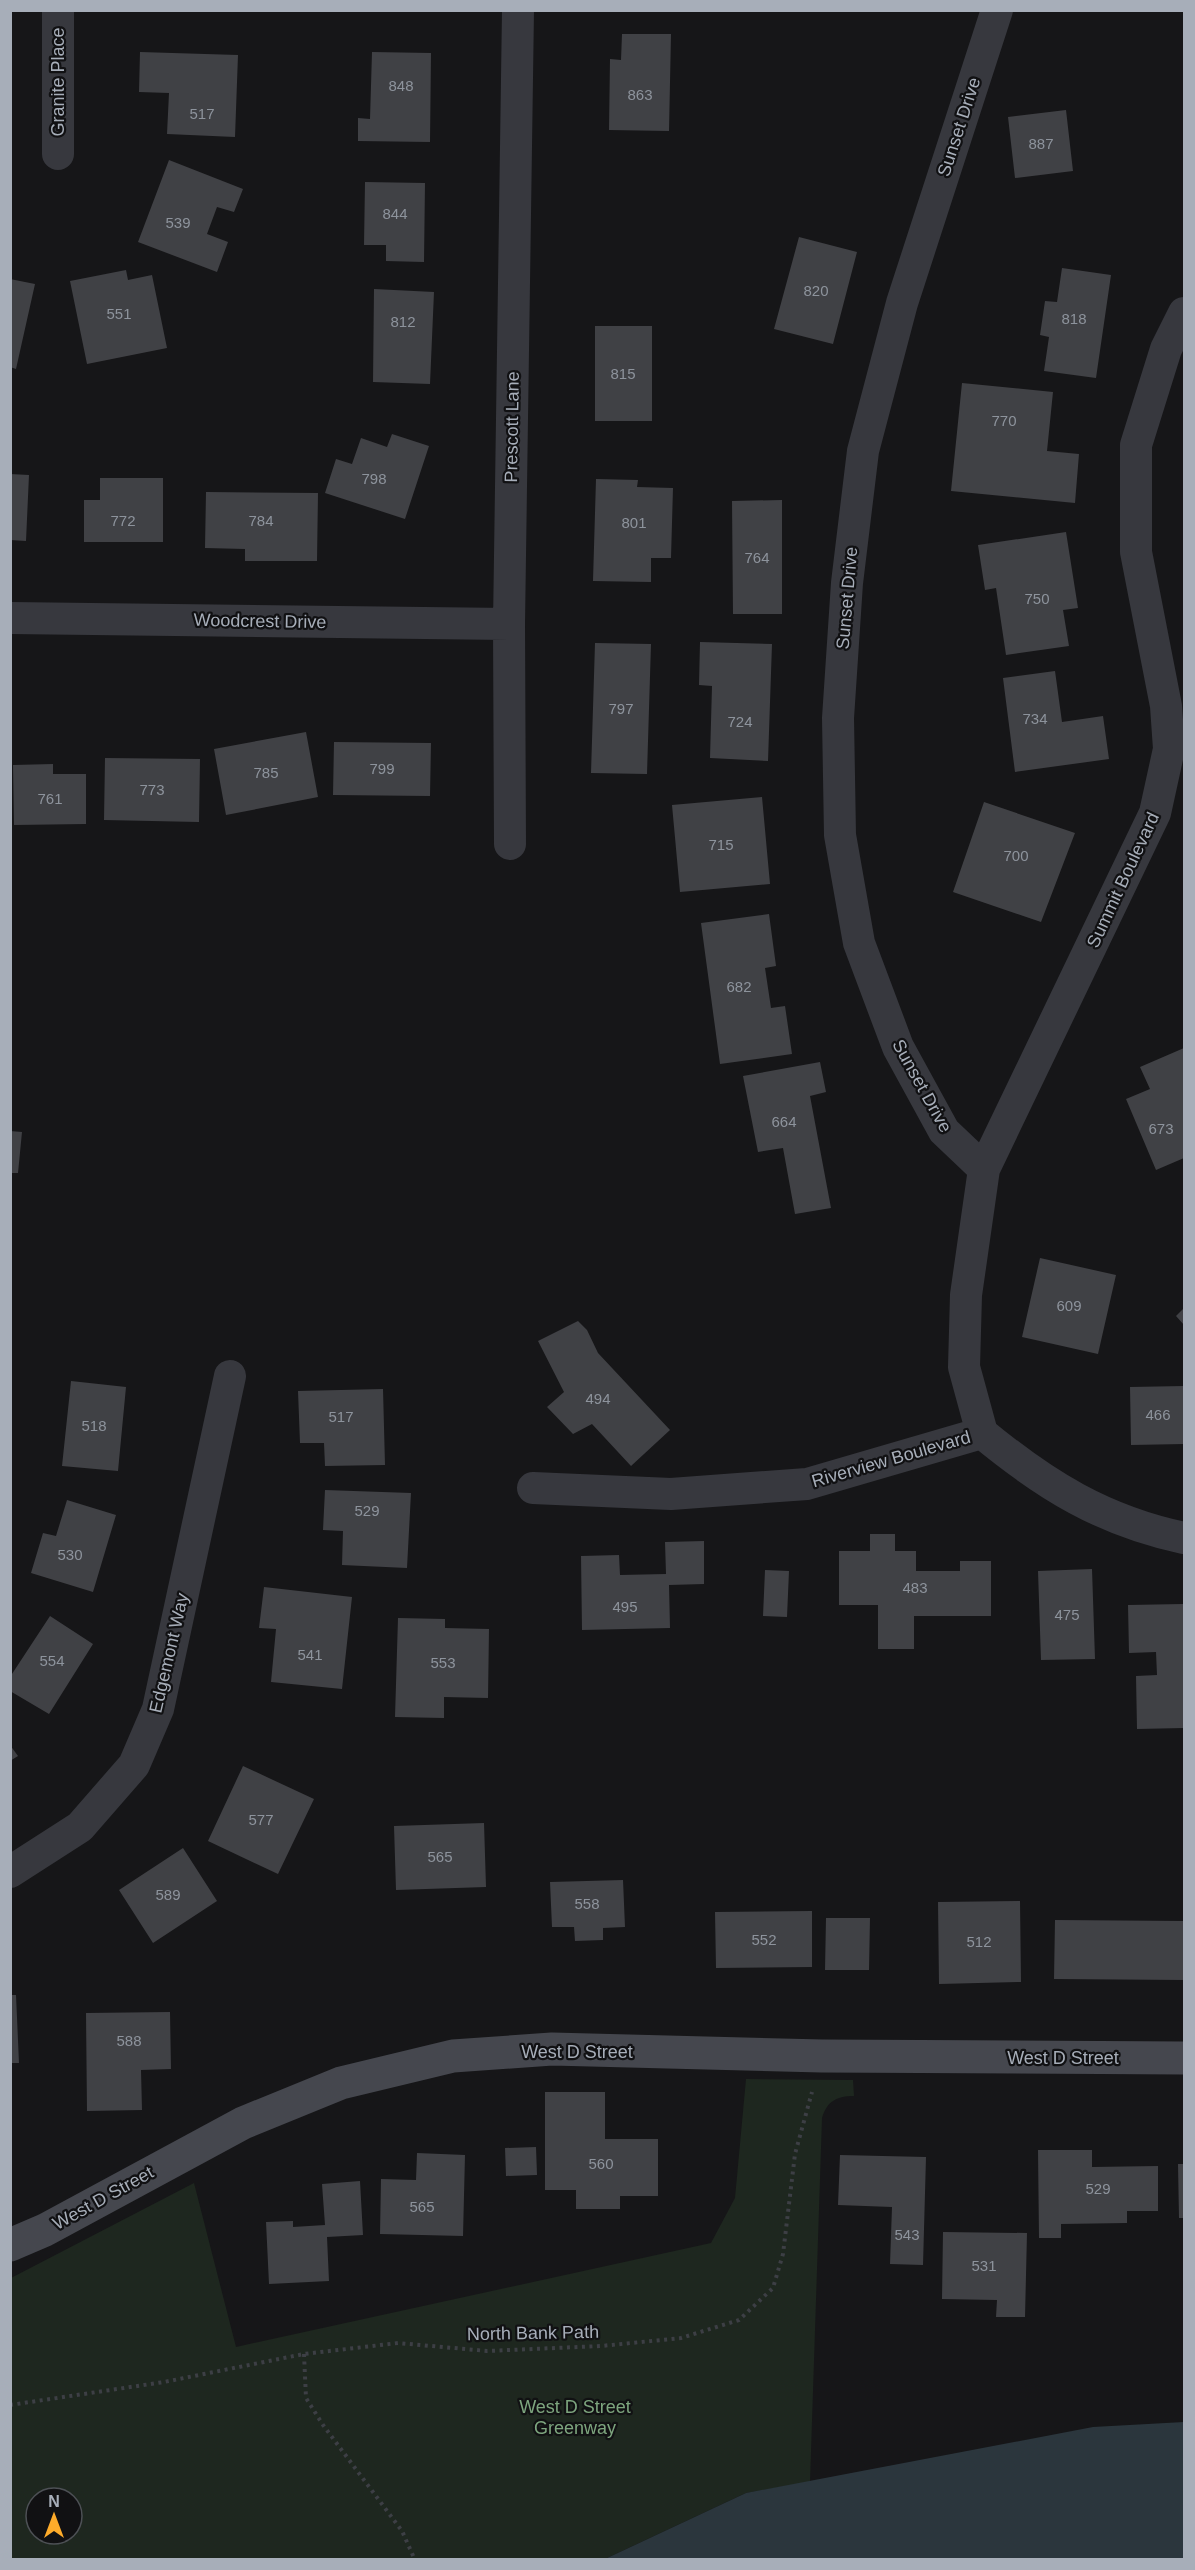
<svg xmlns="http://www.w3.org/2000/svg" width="1195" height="2570" font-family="Helvetica,sans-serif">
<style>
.green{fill:#1e271f;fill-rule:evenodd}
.water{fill:#2b363d}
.building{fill:#404145}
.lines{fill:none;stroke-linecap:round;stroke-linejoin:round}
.path{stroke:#3d3f45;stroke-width:4;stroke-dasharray:3 4.5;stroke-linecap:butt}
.street{stroke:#37383e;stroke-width:32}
.secondary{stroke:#45474e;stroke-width:33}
.labels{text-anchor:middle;stroke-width:4.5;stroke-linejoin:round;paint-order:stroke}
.number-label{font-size:15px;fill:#8d939c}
.street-label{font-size:18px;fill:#a7aeb9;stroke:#111113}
.park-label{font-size:18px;fill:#7da57e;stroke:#111113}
</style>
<rect width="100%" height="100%" fill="#161618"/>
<path class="green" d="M746 2079 853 2080 854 2096C837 2096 827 2101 822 2118L810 2482 746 2493 605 2559 11 2560V2278L194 2183 236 2347 711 2243 735 2198ZM36 2498H72V2534H36Z"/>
<path class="water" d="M1184 2422V2559H605L746 2493 1093 2427Z"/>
<path class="building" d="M622 34H671L669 131 609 130 610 59 621 60Z
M140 52 238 55 235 137 167 134 169 93 139 92Z
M372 52 431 53 430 142 358 141V118L370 119Z
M1066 110 1073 171 1015 178 1008 117Z
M169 160 243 189 234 212 217 207 207 234 228 242 217 272 138 242Z
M365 182 425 183 424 262 386 261V245H364Z
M799 237 857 252 833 344 774 329Z
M1062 268 1111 275 1096 378 1044 371 1049 337 1040 335 1045 301 1057 302Z
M126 270 128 280 152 275 167 348 87 364 70 281Z
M10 279 35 284 16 369 10 367Z
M374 289 434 292 430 384 373 382Z
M595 326H652V421H595Z
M962 383 1053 392 1047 451 1079 454 1075 503 951 491Z
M392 434 429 446 405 519 325 493 336 459 352 464 361 438 387 447Z
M10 474 29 475 26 541 10 540Z
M100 478H163V542H84V500H100Z
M596 479 638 480 637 487 673 488 671 558H651V582L593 581Z
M206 492 318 493 317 561H245V549L205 548Z
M782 500V614H733L732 501Z
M1066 532 1078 608 1063 610 1069 646 1006 655 996 588 985 590 978 545Z
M700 642 772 644 768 761 710 758 712 686 699 685Z
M595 643 651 644 647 774 591 773Z
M1055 671 1062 722 1103 716 1109 759 1015 772 1003 678Z
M306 732 318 797 226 815 214 749Z
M334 742 431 743 430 796 333 795Z
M105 758 200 759 199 822 104 820Z
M53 764V774H86V824L14 825 13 765Z
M762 797 770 884 680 892 672 805Z
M984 802 1075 833 1041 922 953 892Z
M769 914 776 966 765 968 771 1008 785 1006 792 1054 720 1064 701 923Z
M1184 1048V1158L1156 1170 1126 1099 1150 1089 1140 1067Z
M820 1062 826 1092 810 1096 831 1208 795 1214 783 1148 758 1152 743 1076Z
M10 1131 22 1132 18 1173H10Z
M1040 1258 1116 1275 1098 1354 1022 1337Z
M1184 1308V1325L1176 1316Z
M578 1321 587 1330 598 1353 670 1430 631 1466 592 1424 573 1434 547 1407 564 1392 538 1341Z
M71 1381 126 1387 118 1471 62 1466Z
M1184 1386V1444L1131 1445 1130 1387Z
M383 1389 385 1465 325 1466 324 1443H300L298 1391Z
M325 1490 411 1493 407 1568 342 1565 343 1531 323 1530Z
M67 1500 116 1515 93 1592 31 1573 43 1533 56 1536Z
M870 1534H895V1551H916V1571H960V1561H991V1616H914V1649H878V1605H839V1551H870Z
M704 1541V1584L669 1585 670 1628 582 1630 581 1556 619 1555 620 1575 666 1574 665 1542Z
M1092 1569 1095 1659 1041 1660 1038 1571Z
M765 1570 789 1571 787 1617 763 1616Z
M264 1587 352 1597 342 1689 271 1682 276 1629 259 1628Z
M1183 1604 1184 1728 1137 1729 1136 1676 1157 1675 1156 1652 1129 1653 1128 1605Z
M50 1616 93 1644 49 1714 10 1691V1677Z
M398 1618 445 1619V1628L489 1629 488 1698 444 1697V1718L395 1717Z
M10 1745 18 1756 10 1761Z
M243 1766 314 1799 278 1874 208 1841Z
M484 1823 486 1887 396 1890 394 1826Z
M183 1848 217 1901 153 1943 119 1890Z
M623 1880 625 1927 603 1928V1940L575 1941 574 1927H552L550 1882Z
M1020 1901 1021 1982 939 1984 938 1902Z
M812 1911V1967L716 1968 715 1912Z
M826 1918H870L869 1970H825Z
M1055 1920 1184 1921V1980L1054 1979Z
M10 1995H16L19 2063H10Z
M170 2012 171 2069 141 2070 142 2110 87 2111 86 2013Z
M545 2092H605V2139H658V2196H620V2209H576V2190H545Z
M536 2147 537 2175 506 2176 505 2148Z
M1038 2150H1092V2167L1158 2166V2211H1127V2223L1061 2224V2238H1039Z
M417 2153 465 2155 463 2236 380 2234 381 2179 416 2180Z
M840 2155 926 2157 923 2265 890 2264 892 2207 838 2205Z
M1178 2164H1184V2218H1179Z
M360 2181 363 2235 327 2237 329 2281 269 2284 266 2222 293 2221V2227L325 2225 322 2184Z
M943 2232 1027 2233 1025 2317H996L997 2300 942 2299Z"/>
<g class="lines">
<path class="path" d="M304 2354 306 2398 323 2425 402 2531 415 2560
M10 2405 164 2382 304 2354 398 2343 487 2351 601 2346 681 2338 739 2320 773 2288 783 2254 795 2154 812 2092"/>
<path class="street" d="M58 154V10
M10 618 509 624
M510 844 509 624 518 10
M984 1169 944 1131 898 1047 859 943 840 835 838 718 847 583 863 451 902 303 997 10
M982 1433 964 1367 966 1295 984 1169 1155 813 1169 749 1166 706 1136 552V445L1166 349 1184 313
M533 1488 671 1494 807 1484 982 1433C1045 1485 1103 1521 1184 1538
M10 1872 80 1827 134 1765 158 1709 230 1376"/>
<path class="secondary" d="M10 2245 45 2230 243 2123 341 2083 453 2056 552 2049 822 2056 1184 2058"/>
</g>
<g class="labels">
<g class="number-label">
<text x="401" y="91">848</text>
<text x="640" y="100">863</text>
<text x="202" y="119">517</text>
<text x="1041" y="149">887</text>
<text x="395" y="219">844</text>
<text x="178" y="228">539</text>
<text x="816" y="296">820</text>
<text x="119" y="319">551</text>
<text x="1074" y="324">818</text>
<text x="403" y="327">812</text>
<text x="623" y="379">815</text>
<text x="1004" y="426">770</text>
<text x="374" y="484">798</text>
<text x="123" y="526">772</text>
<text x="261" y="526">784</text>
<text x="634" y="528">801</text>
<text x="757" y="563">764</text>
<text x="1037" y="604">750</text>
<text x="621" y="714">797</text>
<text x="1035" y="724">734</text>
<text x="740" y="727">724</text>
<text x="382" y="774">799</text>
<text x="266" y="778">785</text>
<text x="152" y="795">773</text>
<text x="50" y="804">761</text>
<text x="721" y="850">715</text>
<text x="1016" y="861">700</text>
<text x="739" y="992">682</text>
<text x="784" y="1127">664</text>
<text x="1161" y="1134">673</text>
<text x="1069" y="1311">609</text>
<text x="598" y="1404">494</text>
<text x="1158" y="1420">466</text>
<text x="341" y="1422">517</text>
<text x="94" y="1431">518</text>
<text x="367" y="1516">529</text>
<text x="70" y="1560">530</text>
<text x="915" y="1593">483</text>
<text x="625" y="1612">495</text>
<text x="1067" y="1620">475</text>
<text x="310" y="1660">541</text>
<text x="52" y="1666">554</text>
<text x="443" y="1668">553</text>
<text x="261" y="1825">577</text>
<text x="440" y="1862">565</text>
<text x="168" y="1900">589</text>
<text x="587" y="1909">558</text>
<text x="764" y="1945">552</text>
<text x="979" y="1947">512</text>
<text x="129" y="2046">588</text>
<text x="601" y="2169">560</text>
<text x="1098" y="2194">529</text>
<text x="422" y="2212">565</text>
<text x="907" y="2240">543</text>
<text x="984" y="2271">531</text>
</g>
<g class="street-label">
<text transform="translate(58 82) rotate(-90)" y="6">Granite Place</text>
<text transform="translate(959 127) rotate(-72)" y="6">Sunset Drive</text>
<text transform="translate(512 427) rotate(-89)" y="6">Prescott Lane</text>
<text transform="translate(847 598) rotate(-85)" y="6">Sunset Drive</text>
<text transform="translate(260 621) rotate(1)" y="6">Woodcrest Drive</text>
<text transform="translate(1123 880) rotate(-65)" y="6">Summit Boulevard</text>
<text transform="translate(922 1086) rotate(61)" y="6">Sunset Drive</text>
<text transform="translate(891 1459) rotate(-16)" y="6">Riverview Boulevard</text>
<text transform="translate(169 1653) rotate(-77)" y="6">Edgemont Way</text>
<text x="577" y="2058">West D Street</text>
<text x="1063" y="2064">West D Street</text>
<text transform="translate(103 2198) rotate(-29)" y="6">West D Street</text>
<text transform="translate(533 2333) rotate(-1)" y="6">North Bank Path</text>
</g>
<g class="park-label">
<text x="575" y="2413">West D Street<tspan x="575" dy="21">Greenway</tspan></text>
</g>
</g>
<rect width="1195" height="2570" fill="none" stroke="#a7aeb9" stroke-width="24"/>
<g transform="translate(54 2516)"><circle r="28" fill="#111113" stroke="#4d5055" stroke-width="1.5"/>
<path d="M0-4.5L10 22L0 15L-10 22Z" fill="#fdab2a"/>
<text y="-9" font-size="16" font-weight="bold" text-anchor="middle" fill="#a7aeb9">N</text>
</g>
</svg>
